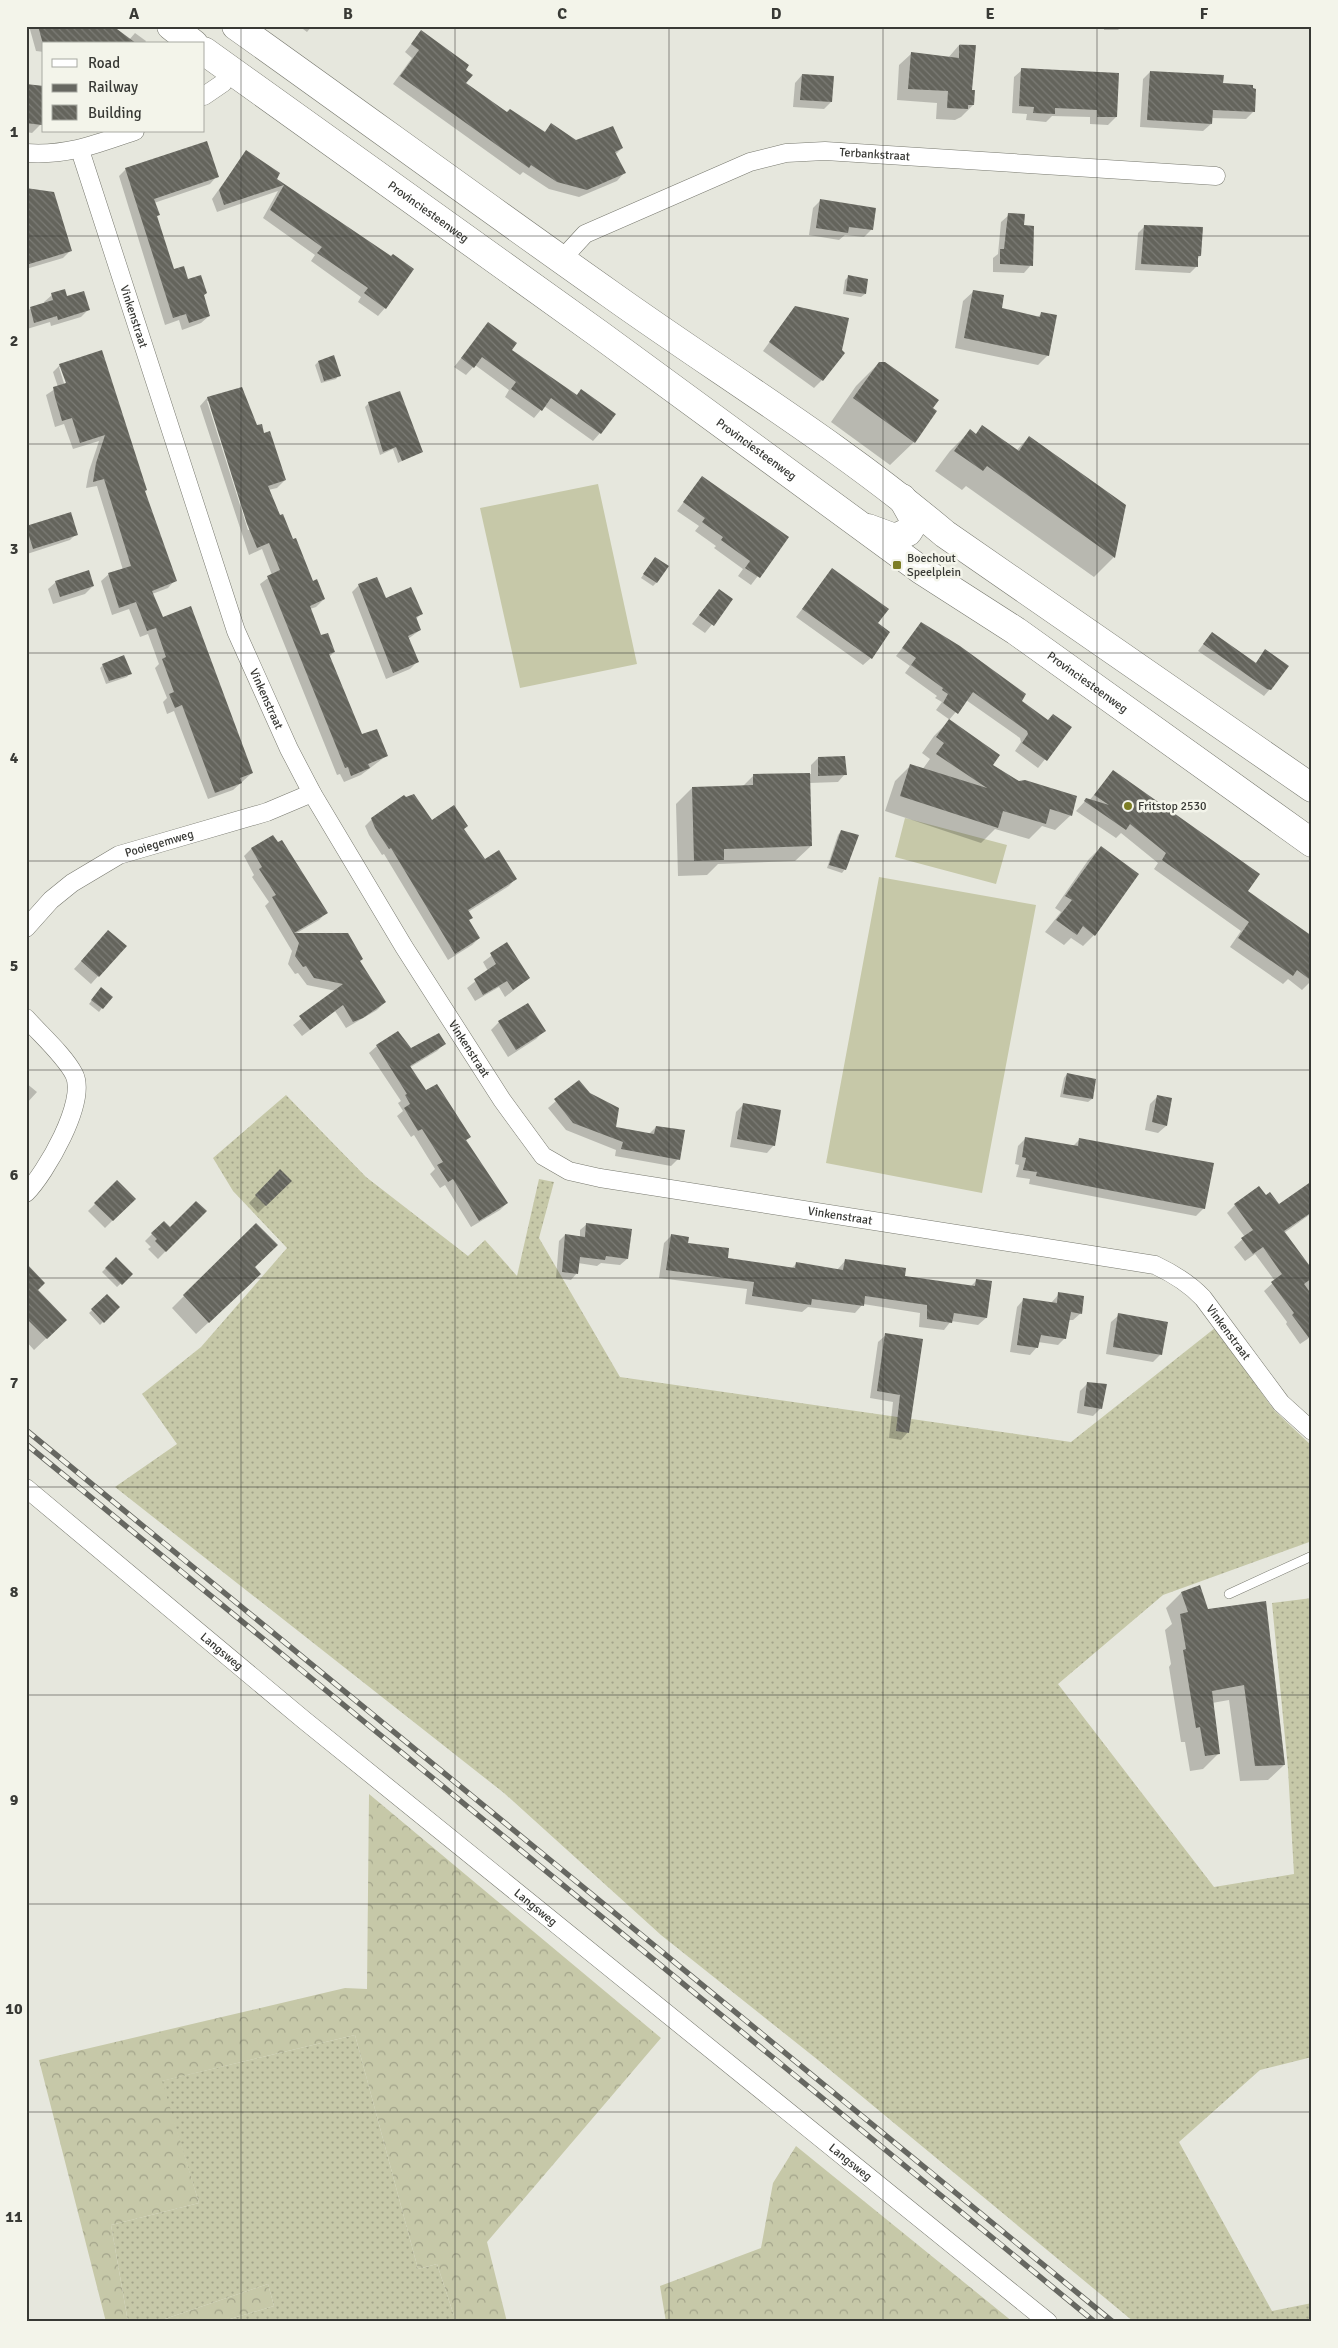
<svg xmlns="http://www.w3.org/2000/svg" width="1338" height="2348" font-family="Signika,sans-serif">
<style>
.grass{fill:url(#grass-dots)}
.forest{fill:url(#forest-crowns)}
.pitch{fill:#c6c8a8}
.shadow{fill:#0003;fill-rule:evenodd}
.building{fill:url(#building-back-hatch)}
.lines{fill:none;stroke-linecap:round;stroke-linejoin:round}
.lane-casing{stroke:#77786e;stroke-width:10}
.street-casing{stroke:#77786e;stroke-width:19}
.primary-casing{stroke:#77786e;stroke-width:29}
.lane{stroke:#fff;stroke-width:9}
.street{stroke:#fff;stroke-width:18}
.primary{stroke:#fff;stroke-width:28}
.rail-casing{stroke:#666761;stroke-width:5.5}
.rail{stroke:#f3f4ea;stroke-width:4;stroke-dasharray:11;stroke-linecap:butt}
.grid{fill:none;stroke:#383935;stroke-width:1;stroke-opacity:0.55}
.poi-dot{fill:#7c7d25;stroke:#f3f4ea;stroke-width:2}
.labels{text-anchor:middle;stroke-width:5;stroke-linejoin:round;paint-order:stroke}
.street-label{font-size:12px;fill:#383935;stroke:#f3f4ea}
.poi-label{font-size:12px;fill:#383935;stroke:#f3f4ea;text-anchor:start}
.neatline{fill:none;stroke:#383935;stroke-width:2}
.grid-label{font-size:16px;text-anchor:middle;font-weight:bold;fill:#383935}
</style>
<defs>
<pattern id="grass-dots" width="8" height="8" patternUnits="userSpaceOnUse" patternTransform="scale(1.25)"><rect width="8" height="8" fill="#c6c8a8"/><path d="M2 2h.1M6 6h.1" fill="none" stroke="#a2a38a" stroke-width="1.8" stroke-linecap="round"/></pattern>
<pattern id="forest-crowns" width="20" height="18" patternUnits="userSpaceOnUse" patternTransform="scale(1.25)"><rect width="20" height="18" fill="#c6c8a8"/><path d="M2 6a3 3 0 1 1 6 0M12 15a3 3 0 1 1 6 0" fill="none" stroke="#a2a38a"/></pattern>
<pattern id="building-back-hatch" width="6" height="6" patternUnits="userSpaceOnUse" patternTransform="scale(1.25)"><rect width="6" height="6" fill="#64645c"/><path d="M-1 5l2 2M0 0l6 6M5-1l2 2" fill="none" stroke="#7c7c76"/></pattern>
</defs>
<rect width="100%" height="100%" fill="#e6e7dd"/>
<path class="grass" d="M286 1095 366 1177 468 1256 485 1240 517 1276 539 1179 554 1182 539 1238 620 1377 1071 1442 1215 1328 1274 1410 1312 1446V1541L1163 1595 1058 1684 1214 1887 1294 1874 1288 1769 1272 1603 1312 1598V2057L1260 2070 1179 2142 1272 2311 1312 2303V2322H1134L818 2060 661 1935 504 1793 115 1487 177 1444 142 1394 201 1347 287 1248 233 1191 213 1158Z
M355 2035 418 2269 437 2264 456 2322H220L274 2306 268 2284 156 2322H128L111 2225 199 2203 161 2081Z"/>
<path class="forest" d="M369 1794 661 2038 487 2242 507 2322H456L437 2264 418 2269 355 2035 162 2081 199 2203 111 2225 128 2322H106L39 2060 345 1988 367 1989Z
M796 2146 1013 2322H666L660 2286 761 2248 773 2183Z
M268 2284 274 2306 220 2322H156Z"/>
<path class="pitch" d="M598 484 637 664 520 688 480 508Z
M905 818 1007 845 996 884 895 857Z
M879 877 1036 905 982 1193 826 1163Z"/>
<path class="shadow" d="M29 26H111L129 40 135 33 146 41 144 44H44V52L36 51Z
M299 26H312L307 32Z
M1104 26H1122L1118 30H1104Z
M421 32 464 70V84L507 114 544 133 552 125 576 142 622 148 615 155 624 173 617 181 579 197 549 189 523 172 520 175 393 84 412 58 405 52Z
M960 44 974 45 971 91 973 105 961 117 955 120 936 119 937 103 897 100 899 65 911 54 948 58Z
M1022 70 1116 117 1108 125 1090 124V117L1052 116 1046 122 1026 120 1027 114 1012 113 1014 77Z
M1150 72 1222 85 1253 112 1246 119 1211 118V124L1203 131 1140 127 1143 79Z
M802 75 831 102 824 109 793 107 795 83Z
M26 86 44 88 41 124 32 133 26 132Z
M246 152 275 179 390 258 385 308 378 316 358 302 361 297 311 261 315 255 263 218 278 191 217 212 212 199Z
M126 169 217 176 210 184 154 203 158 215 156 217 174 271 206 293 203 296 209 316 201 323 182 330 179 320 165 325 119 176Z
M26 189 70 251 63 258 26 269Z
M821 200 875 209 871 230 864 237 845 235 839 240 809 235 813 208Z
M1009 215 1023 226 1031 265 1024 273 993 272V258L998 254 1001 222Z
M1145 226 1200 256 1197 259V266L1190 273 1135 270 1138 233Z
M849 276 865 294 861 297 843 294 845 280Z
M974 291 1000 309 1037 318 1042 313 1048 355 1038 365 955 348 963 301Z
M52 295 67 297 89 309 81 317 51 326 50 322 27 329 26 313 30 309 45 304 44 302Z
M795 307 822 380 814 388 763 351Z
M488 324 510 350 576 396 581 390 600 433 593 441 544 406 534 418 505 397 509 390 475 365 466 375 454 367Z
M101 352 146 490 144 491 175 580 168 588 152 594 162 619 190 608 252 773 233 790 208 799 174 711 167 714 163 702 167 698 155 668 159 664 148 634 140 637 129 609 112 615 101 581 109 574 123 570 97 486 86 488 89 471 99 441 73 449 64 424 55 427 46 395 58 387 53 372 60 365ZM59 367H62L69 389 66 390Z
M318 362 339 375 336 379 321 383 315 365Z
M879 363 932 409 914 442 890 465 831 422 856 386Z
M241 388 256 427 264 435 285 480 277 488 268 490 312 582 324 599 316 607 310 609 321 637 334 652 329 657 361 736 386 756 361 775 344 782 340 774 337 775 260 584 272 575 262 549 249 555 200 406 207 398ZM207 401H209L250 530H248Z
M369 403 421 451 398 463 393 449 380 455 365 407Z
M983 427 1016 451 1029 437 1114 557 1094 577 966 486 962 490 935 471 950 451 970 431 975 435Z
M702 477 787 538 751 585 738 576 743 569 714 548 716 546 695 531 699 526 677 511Z
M27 527 76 534 70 540 27 554Z
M655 558 656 583 653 586 641 578Z
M832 570 877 624 871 658 863 665 796 617Z
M56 582 93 586 85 594 53 604 48 589Z
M359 585 385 599 421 614 416 619 420 630 408 639 417 662 410 669 386 679 352 592Z
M719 590 732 600 705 633 692 624Z
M921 624 1047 721 1070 728 1038 768 1015 751 1021 742 1020 738 966 700 949 720 992 765 1071 815 1055 830 1042 826 1029 839 995 829 981 843 885 811 895 781 910 766 922 770 930 759 922 753 934 736 950 720 936 710 942 702 935 698 937 696 905 673 910 666 896 656Z
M1212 633 1255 664 1265 651 1270 689 1264 696 1198 651Z
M103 665 130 673 127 677 106 684 100 668Z
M818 758 845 774 838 782 809 783 811 846 795 861 718 864 707 875 678 876 676 804 692 788 742 787 754 775 811 774V765Z
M1113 771 1246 891 1312 980 1302 990 1288 979 1283 984 1230 947 1241 931 1154 869 1158 863 1121 833 1116 838 1076 811 1086 800 1089 801Z
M372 819 463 829 485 861 515 879 509 886 468 912 472 917 468 921 479 938 472 945 448 960 384 854 382 855 369 835 365 826Z
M841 831 845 869 842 873 827 868 838 835Z
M273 836 327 912 319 920 295 934 359 962 385 1002 377 1010 346 1028 335 1011 302 1036 293 1025 336 991 307 985 298 973 295 974 288 964 292 951 265 906 269 902 252 877 254 875 244 856 251 849Z
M1101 847 1094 935 1083 946 1071 938 1064 945 1045 932 1061 912 1055 908 1089 859Z
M101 939 125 946 91 984 74 969Z
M507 944 529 978 505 997 499 987 475 1001 467 988 488 971 483 962Z
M98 992 111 997 99 1012 89 1004Z
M499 1022 544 1031 536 1039 508 1057 491 1030Z
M444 1044 437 1051 409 1068 426 1092 470 1137 465 1141 507 1203 500 1210 471 1227 445 1185 440 1188 430 1174 435 1169 414 1135 411 1137 397 1116 403 1111 398 1103 401 1101 369 1053 377 1046 411 1050Z
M1067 1074 1095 1080 1092 1099 1088 1102 1060 1097 1064 1078Z
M579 1081 615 1128 648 1135 656 1127 678 1159 671 1166 615 1156 616 1150 566 1130 548 1108Z
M26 1083 37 1092 26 1104Z
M1158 1096 1166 1126 1158 1133 1145 1130 1150 1104Z
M744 1104 774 1145 767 1153 730 1147 736 1112Z
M1026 1138 1073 1146 1080 1139 1204 1208 1196 1216 1029 1184 1030 1179 1016 1177 1019 1165 1015 1164 1018 1146Z
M280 1171 290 1181 258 1213 249 1203Z
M117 1182 134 1199 105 1228 88 1211Z
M1312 1189V1213L1284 1233 1312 1272V1336L1300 1344 1286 1324 1287 1322 1264 1291 1275 1281 1255 1254 1245 1261 1234 1247 1245 1237 1227 1213 1235 1205 1266 1197 1279 1206Z
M205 1211 158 1259 148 1249 151 1247 145 1241 163 1223 170 1229Z
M256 1224 248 1286 196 1334 172 1308Z
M587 1224 627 1259 620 1265 601 1263 597 1266 578 1263 577 1273 571 1280 556 1278 559 1241 565 1235 580 1237V1230Z
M671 1236 727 1259 791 1269 796 1264 837 1270 845 1261 903 1277 970 1287 977 1280 986 1318 978 1325 951 1321 944 1330 919 1327 920 1313 863 1304 855 1313 808 1307 802 1312 745 1304 747 1289 659 1278 664 1243Z
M116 1258 131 1274 117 1287 102 1272Z
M26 1271 54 1331 34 1350 26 1341Z
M1059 1294 1081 1313 1073 1320H1068L1065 1338 1058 1345 1038 1342 1037 1347 1030 1355 1010 1352 1017 1307 1024 1299 1051 1303Z
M107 1296 118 1307 100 1325 89 1313Z
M1119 1315 1161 1354 1153 1362 1106 1354 1111 1322Z
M886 1335 922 1340 908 1432 901 1440 889 1438 893 1402 870 1398 878 1342Z
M1088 1383 1101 1408 1093 1416 1077 1413 1080 1391Z
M1181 1593 1208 1611 1284 1765 1268 1780 1240 1781 1229 1700 1212 1703 1219 1753 1203 1769 1190 1771 1185 1742H1181L1169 1667 1171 1664 1165 1630 1172 1624 1166 1608Z"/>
<path class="building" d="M38 26H113L137 44H43Z
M421 30 469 65 466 70 473 75 466 83 507 112 510 109 545 132 551 123 576 140 613 126 623 148 615 152 626 173 587 190 557 182 531 165 529 168 400 76 419 50 411 44Z
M959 45H976L972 90H975L974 105H968V109L947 108 948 91 908 89 911 52 959 58Z
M1021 68 1119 73 1117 117H1097V110L1055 108V114L1033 113 1034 107 1019 106Z
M1150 71 1224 75 1223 83 1253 85V88L1256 89 1255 112 1213 110 1212 124 1147 120Z
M802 74 834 76 832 102 800 100Z
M26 84 44 86 42 125 26 123Z
M207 141 219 177 154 199 160 215 157 216 174 269 184 266 188 279 201 275 207 293 204 295 210 316 189 323 186 314 173 318 125 168Z
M246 150 280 173 277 179 391 256 393 254 414 269 386 309 364 293 368 288 317 253 322 247 270 210 284 185 224 205 219 190Z
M26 188 54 192 72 251 26 265Z
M820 199 876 208 873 230 849 227 848 233 816 228Z
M1008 213 1025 214 1024 225 1034 226 1033 266 1000 264V249H1004Z
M1144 225 1203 227 1201 256H1198V267L1141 264Z
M848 275 868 279 866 294 846 291Z
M65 289 67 296 84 291 90 310 58 320 57 316 34 323 30 307 53 300 51 293Z
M973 290 1004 295 1002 308 1040 317 1041 312 1057 315 1049 356 964 338Z
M795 306 849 318 842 350 845 353 823 381 769 342Z
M488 322 517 343 512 350 577 395 581 389 616 414 601 434 551 398 542 411 511 389 516 382 482 357 474 368 461 358Z
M102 350 147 490 145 491 177 581 152 591 163 617 191 606 253 773 240 778 242 783 215 793 182 705 175 708 169 694 174 692 162 659 166 657 156 628 147 631 136 602 119 608 108 573 131 566 104 479 93 482 96 463 105 435 80 443 72 418 62 421 55 397 53 387 66 383 59 364Z
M334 355 341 376 324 381 318 361Z
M879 362H885L939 400 933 408 937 411 915 443 853 398Z
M242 387 257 425 262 424 264 433 270 431 286 480 268 486 280 515 283 514 293 539 296 538 313 581 317 579 325 599 310 606 321 635 328 633 335 652 329 654 362 734 377 729 388 756 368 764 370 768 351 776 348 767 345 768 267 576 280 570 269 543 257 548 247 524 207 397Z
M400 391 423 452 402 461 396 447 383 452 368 402Z
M982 425 1019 451 1029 436 1126 505 1115 558 987 466 983 471 954 451 970 429 976 434Z
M702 476 789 537 760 578 745 568 750 561 721 540 723 537 702 522 705 518 683 502Z
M71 512 78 535 33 549 26 526Z
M655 557 669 566 657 583 643 574Z
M832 568 889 609 878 623 890 632 872 659 802 609Z
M89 570 94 586 60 597 55 581Z
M377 577 386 598 411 587 423 614 416 617 421 630 408 636 419 662 393 673 358 584Z
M719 589 733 599 714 626 699 615Z
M921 622 960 646 1026 694 1022 701 1048 720 1053 714 1072 727 1047 761 1022 743 1028 734 1027 731 973 692 958 714 943 703 948 694 942 690 943 688 911 665 916 658 902 648Z
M1212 632 1256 663 1265 649 1289 666 1271 690 1267 689 1203 644Z
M124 655 132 674 109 681 102 664Z
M949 719 1000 755 993 765 1019 781 1025 780 1077 796 1072 816 1050 809 1046 824 1003 811 998 828 900 796 910 764 987 788 936 754 944 743 936 737Z
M845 756 847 775 818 776V757Z
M1113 770 1260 874 1248 891 1312 936V981L1297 970 1293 976 1238 938 1249 922 1162 860 1166 853 1130 824 1126 830 1084 801 1086 798 1109 805 1094 795Z
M810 773 812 846 724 849V860L694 861 692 787 753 785V774Z
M414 794 432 820 454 805 468 826 464 829 485 859 499 850 517 879 468 910 473 918 469 920 480 938 455 954 391 848 389 849 375 828 371 818 404 795 406 797Z
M841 830 859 835 846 870 829 865Z
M273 835 278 842 282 840 328 913 294 933H348L363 959 360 961 386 1002 363 1018 353 1022 343 1005 310 1030 299 1016 343 984 314 978 306 966 303 967 295 956 299 943 272 897 276 895 259 869 262 867 251 848Z
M1101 846 1139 874 1095 936 1083 926 1077 935 1056 920 1072 900 1065 896Z
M108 930 127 946 99 977 81 961Z
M507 942 530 978 513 990 507 981 483 995 474 979 496 964 490 953Z
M101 987 113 997 103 1009 91 1000Z
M528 1003 546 1031 516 1050 498 1021Z
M398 1031 411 1048 439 1033 446 1044 410 1066 426 1090 437 1084 471 1137 466 1140 508 1203 479 1221 453 1179 448 1182 437 1165 443 1162 422 1129 418 1131 404 1108 410 1104 405 1095 407 1094 376 1045Z
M1067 1073 1096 1079 1093 1099 1063 1094Z
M579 1080 590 1093 619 1108 616 1127 654 1134 656 1126 685 1130 680 1160 621 1149 623 1142 573 1123 554 1099Z
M1157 1095 1172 1098 1167 1126 1152 1122Z
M743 1103 781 1110 775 1146 737 1139Z
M1025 1137 1078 1146 1079 1138 1214 1163 1205 1209 1036 1176 1037 1172 1023 1170 1026 1158 1022 1157Z
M280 1169 292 1181 266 1206 255 1195Z
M117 1180 136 1199 113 1221 94 1203Z
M1312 1181V1212L1284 1231 1312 1269V1278L1304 1284 1312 1295V1342L1292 1315 1294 1313 1271 1282 1282 1274 1263 1247 1253 1254 1241 1238 1253 1230 1234 1204 1259 1186 1266 1195 1270 1192 1279 1204Z
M196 1201 207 1211 166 1252 155 1241 157 1239 151 1233 164 1221 170 1227Z
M256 1223 278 1245 255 1267 261 1274 209 1323 183 1295Z
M586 1223 632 1229 628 1259 606 1256 605 1260 580 1257 578 1274 562 1272 565 1234 585 1237Z
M671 1234 689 1237 688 1243 729 1248 728 1258 795 1268 796 1262 843 1270 845 1259 906 1268 905 1276 975 1286 976 1279 992 1281 987 1318 954 1313 952 1323 927 1319V1305L865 1296 864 1306 812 1299 811 1305 752 1296 754 1282 666 1270Z
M116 1257 133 1274 122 1285 105 1268Z
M26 1263 45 1283 38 1290 67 1320 47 1339 26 1318Z
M1058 1292 1084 1296 1082 1314 1071 1312 1066 1339 1041 1335 1038 1348 1017 1345 1023 1298 1057 1303Z
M107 1294 120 1307 104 1323 91 1309Z
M1118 1313 1168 1322 1162 1355 1113 1347Z
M885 1333 923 1339 909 1433 896 1431 900 1395 877 1391Z
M1087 1382 1107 1384 1102 1409 1084 1406Z
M1200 1585 1208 1609 1266 1601 1285 1765 1255 1766 1244 1685 1212 1691 1220 1754 1205 1756 1200 1727 1196 1728 1183 1650 1186 1649 1180 1614 1188 1612 1181 1592Z"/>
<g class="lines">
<defs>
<path id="lane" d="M1229 1594 1312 1556"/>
<g id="street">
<path d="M204 96 223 83 229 69"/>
<path id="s1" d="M80 150 236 631 289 749 312 793 404 947 502 1100 543 1156 569 1171 600 1178 1155 1265C1174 1274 1189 1283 1203 1298L1281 1403 1312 1431"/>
<path d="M26 153C67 156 97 144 135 131"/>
<path id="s2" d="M562 259 585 234 750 162 786 153 825 151 1216 176"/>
<path id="s3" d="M26 928 51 900 72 883 119 855 267 812 312 793"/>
<path d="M26 1018C41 1035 64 1055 74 1074 88 1101 45 1174 26 1193"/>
<path id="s4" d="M26 1488 304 1720 1048 2322"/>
</g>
<g id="primary">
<path d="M171 26 194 44"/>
<path d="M236 26C361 115 485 206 610 294 722 374 840 445 945 534L1312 788"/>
<path id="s5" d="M204 51 599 334 921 570 1016 631 1312 843"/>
<path d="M868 528 895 538 908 532 915 521 902 498"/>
</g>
</defs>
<use href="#lane" class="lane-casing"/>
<use href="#street" class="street-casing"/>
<use href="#primary" class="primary-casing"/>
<use href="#lane" class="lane"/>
<use href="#street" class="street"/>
<use href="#primary" class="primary"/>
<defs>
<path id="rail" d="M26 1430 1113 2322
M26 1444 1095 2322"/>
</defs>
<use href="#rail" class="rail-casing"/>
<use href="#rail" class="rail"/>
</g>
<path class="grid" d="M241 26V2322M455 26V2322M669 26V2322M883 26V2322M1097 26V2322M26 236H1312M26 444H1312M26 653H1312M26 861H1312M26 1070H1312M26 1278H1312M26 1487H1312M26 1695H1312M26 1904H1312M26 2112H1312"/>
<g class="poi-dot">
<rect x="892" y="560" width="10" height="10" rx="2.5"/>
<circle cx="1128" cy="806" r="5"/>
</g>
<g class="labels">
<g class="street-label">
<text dy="4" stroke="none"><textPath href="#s2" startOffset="340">Terbankstraat</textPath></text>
<text dy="4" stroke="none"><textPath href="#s5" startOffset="276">Provinciesteenweg</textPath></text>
<text dy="4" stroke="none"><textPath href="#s1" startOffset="175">Vinkenstraat</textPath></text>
<text dy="4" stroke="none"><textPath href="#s5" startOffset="681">Provinciesteenweg</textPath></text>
<text dy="4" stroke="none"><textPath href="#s5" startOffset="1086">Provinciesteenweg</textPath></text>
<text dy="4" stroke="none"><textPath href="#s1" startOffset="580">Vinkenstraat</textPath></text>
<text dy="4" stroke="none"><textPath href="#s3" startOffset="161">Pooiegemweg</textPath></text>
<text dy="4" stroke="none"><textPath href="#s1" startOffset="985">Vinkenstraat</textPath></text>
<text dy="4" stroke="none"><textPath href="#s1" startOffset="1420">Vinkenstraat</textPath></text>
<text dy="4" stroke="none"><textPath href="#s1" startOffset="1840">Vinkenstraat</textPath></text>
<text dy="4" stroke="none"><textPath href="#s4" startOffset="255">Langsweg</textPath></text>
<text dy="4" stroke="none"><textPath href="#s4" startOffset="660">Langsweg</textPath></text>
<text dy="4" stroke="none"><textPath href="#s4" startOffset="1065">Langsweg</textPath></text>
</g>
<g class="poi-label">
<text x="907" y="562">Boechout<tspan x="907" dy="14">Speelplein</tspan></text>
<text x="1138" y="810">Fritstop 2530</text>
</g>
</g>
<rect width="1338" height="2348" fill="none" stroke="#f3f4ea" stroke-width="55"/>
<rect x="42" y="42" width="162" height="90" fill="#f3f4ea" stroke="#a8a9a2"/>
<rect x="52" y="59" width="25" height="8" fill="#ffffff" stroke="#a8a9a2"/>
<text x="88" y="68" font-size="15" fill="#383935">Road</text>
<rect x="52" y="84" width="25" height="8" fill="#666761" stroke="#a8a9a2"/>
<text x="88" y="92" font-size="15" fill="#383935">Railway</text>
<rect x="52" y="105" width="25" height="15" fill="url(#building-back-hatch)" stroke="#a8a9a2"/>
<text x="88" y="118" font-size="15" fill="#383935">Building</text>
<rect x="28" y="28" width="1282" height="2292" class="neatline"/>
<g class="grid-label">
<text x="134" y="19">A</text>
<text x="348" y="19">B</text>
<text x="562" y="19">C</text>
<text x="776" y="19">D</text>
<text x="990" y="19">E</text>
<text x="1204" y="19">F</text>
<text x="14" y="137">1</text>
<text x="14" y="346">2</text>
<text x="14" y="554">3</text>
<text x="14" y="763">4</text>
<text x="14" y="971">5</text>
<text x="14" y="1180">6</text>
<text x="14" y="1388">7</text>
<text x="14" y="1597">8</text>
<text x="14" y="1805">9</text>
<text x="14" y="2014">10</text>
<text x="14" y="2222">11</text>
</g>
</svg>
